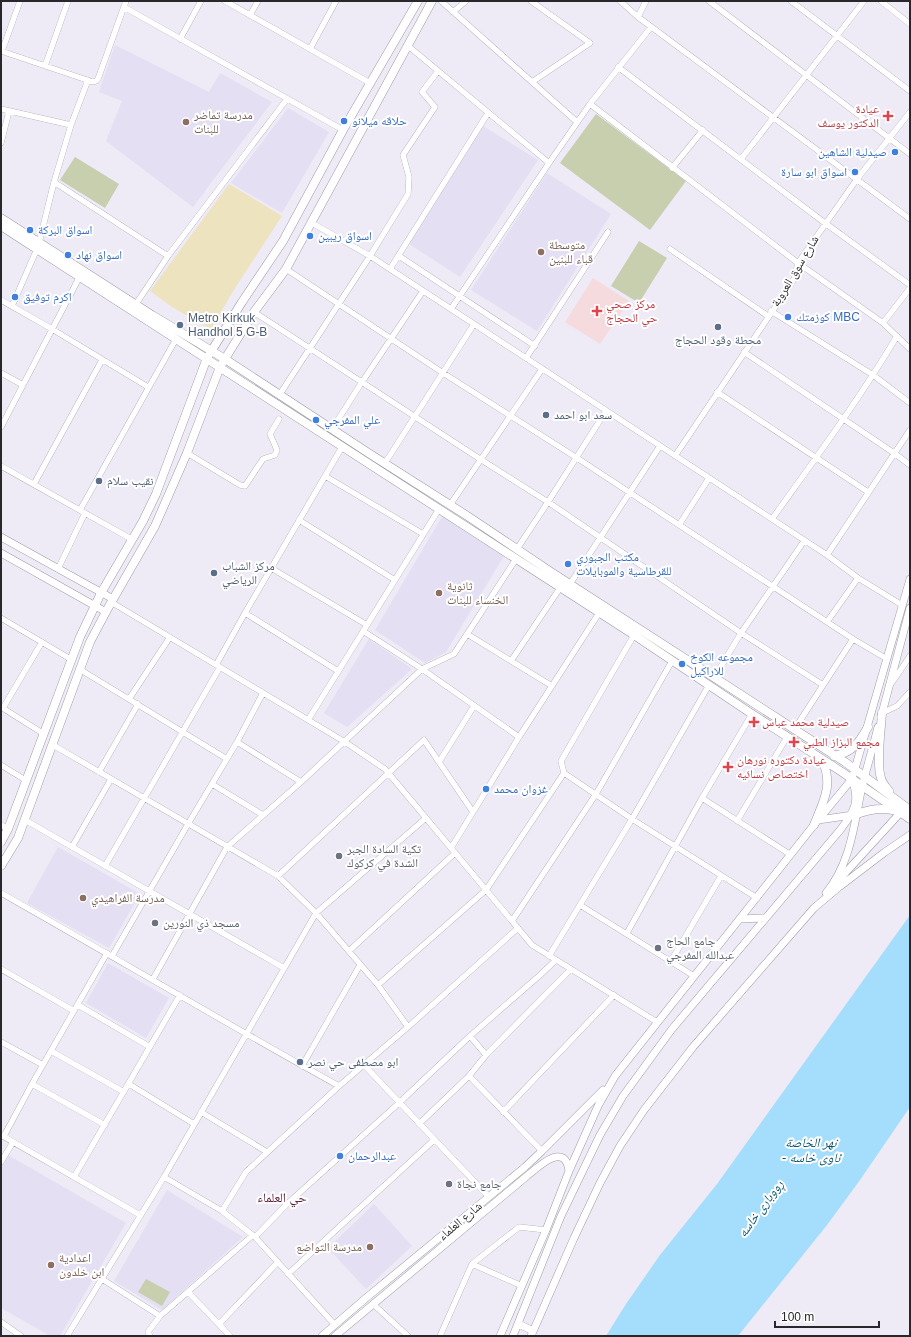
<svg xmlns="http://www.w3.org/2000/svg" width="911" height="1337" font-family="Helvetica,'Noto Naskh Arabic',sans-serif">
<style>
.built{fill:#e4dff2}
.medical{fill:#f6dbde}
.green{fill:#c7cfaf}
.sand{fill:#ede3be}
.water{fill:#a4defc}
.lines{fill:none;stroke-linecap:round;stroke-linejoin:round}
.minor-casing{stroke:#9f9ca7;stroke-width:6}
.tertiary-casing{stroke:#9f9ca7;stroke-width:8}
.secondary-casing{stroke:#9f9ca7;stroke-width:9}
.minor{stroke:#fff;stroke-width:5.5}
.tertiary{stroke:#fff;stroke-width:7}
.secondary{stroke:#fff;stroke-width:8}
.health-dot{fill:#e0444e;stroke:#fff;stroke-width:1.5}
.shop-dot{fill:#3f7fe0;stroke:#fff;stroke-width:1.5}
.education-dot{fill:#8d6e63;stroke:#fff;stroke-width:1.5}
.service-dot{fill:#5c6f8a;stroke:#fff;stroke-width:1.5}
.worship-dot{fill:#6b7280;stroke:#fff;stroke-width:1.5}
.labels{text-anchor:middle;stroke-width:4;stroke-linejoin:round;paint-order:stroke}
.health-label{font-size:12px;fill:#be3a42;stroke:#fff;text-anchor:start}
.education-label{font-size:12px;fill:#785e54;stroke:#fff;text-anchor:start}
.shop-label{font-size:12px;fill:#366cbe;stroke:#fff;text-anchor:start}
.street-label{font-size:12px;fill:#28272b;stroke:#fff}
.service-label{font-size:12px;fill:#4e5e75;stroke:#fff;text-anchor:start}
.worship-label{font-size:12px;fill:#5b616d;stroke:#fff;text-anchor:start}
.water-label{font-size:13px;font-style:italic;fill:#0a5673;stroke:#fff}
.neighbourhood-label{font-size:13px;fill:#5c1932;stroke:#fff}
</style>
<rect width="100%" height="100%" fill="#eeeaf6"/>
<path class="built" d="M115 45 209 92 220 73 272 102 193 207 106 141 122 101 99 92Z
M288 108 329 132 282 213 231 183Z
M483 126 538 160 460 277 409 244Z
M547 173 611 214 537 331 471 290Z
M443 515 504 556 446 652 425 663 375 630Z
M369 639 412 669 347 727 324 713Z
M58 847 140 894 109 948 27 903Z
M108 963 169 998 146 1038 86 1003Z
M8 1155 126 1223 60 1336H50L1 1308V1168Z
M167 1190 243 1237 162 1310 114 1281Z
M374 1204 412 1246 366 1289 328 1248Z"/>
<path class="medical" d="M593 278 629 301 600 344 565 322Z"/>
<path class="green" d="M596 114 686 181 650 230 560 163Z
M75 157 119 184 105 208 60 180Z
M639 241 667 258 639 303 611 286Z
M146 1279 170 1292 162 1306 138 1292Z"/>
<path class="sand" d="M229 184 282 216 235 288 211 329 172 307 150 291Z"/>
<path class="water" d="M910 915V1107L860 1180 827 1225 738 1336H606L626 1304 660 1255 717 1184Z"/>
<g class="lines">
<defs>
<path id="minor" d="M225 1 370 83
M441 1 577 122
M531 1 590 43 532 82
M620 1 638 17
M646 1 638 17 910 219
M709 1 910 154
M791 1 910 91
M881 1 910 24
M124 7 343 130
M453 12 466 1
M250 15 258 1
M180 39 201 1
M407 45 549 163
M310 49 336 1
M1 51 93 82 96 81 98 79 126 1
M2 51 20 1
M45 66 68 1
M618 67 825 223 910 285
M590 104 798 263 883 323 910 349
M1 109 71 125
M1 143 9 111
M741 159 864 1
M672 168 703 130
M54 182 168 256
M312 223 370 256 827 555 858 578 902 605
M39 243 54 182 71 125 88 80
M670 249 768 316
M399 256 535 346
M286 269 443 373 577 458 853 639 887 659
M390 269 488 113
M1 300 52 329 148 387
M136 304 168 256 287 99
M12 306 37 249
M451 309 549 163 590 104 651 27
M771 311 873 375 910 403
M254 312 480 459 548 502 741 633 823 685
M883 323 910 288
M744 352 894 453 910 465
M526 358 608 232
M1 373 23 385
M717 392 868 492
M280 394 370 256 408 194 409 177 403 155 435 107 422 92 438 71
M1 427 80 276
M332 429 362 382 423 291
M187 453 240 485 245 486 263 459 275 455 277 450 270 434 279 419
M675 456 794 279 798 263 857 179 910 112
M385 463 474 324
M1 466 133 540
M325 476 423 534
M34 484 102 360
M450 505 542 369
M80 510 176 339
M772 519C815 459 859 400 897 336
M299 520 395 580
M679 525 709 478
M517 549 548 502 606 411
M827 555 910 430
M271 568 367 625
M58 569 85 513
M570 584 660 446
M111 602 345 742 385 769 532 945 657 1022
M245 613 338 671
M1 618 72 660
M827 622 858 578
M363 631 422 669 519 737
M467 634 552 686
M511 661 560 588
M216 665 245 613 342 447
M81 670 227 759
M714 678 741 633 804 541
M891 684 910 656
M129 699 170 637
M1 707 44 734
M3 708 42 642
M882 713 897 706 910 692
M308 720 439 509
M794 730 853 639
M237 742 301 782
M53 745 278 876 316 913 378 985 408 1027
M439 762 474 706
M1 765 27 781
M99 772 138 704
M564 773 632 819 757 898
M212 784 263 815
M702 798 791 855
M25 820 284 968
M737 821 787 737
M1 825 8 829
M72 847 111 779
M451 848 519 737 599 613
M105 866 220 667
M278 876 424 740 473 812
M1 893C114 957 225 1023 339 1086
M580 905 694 976
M512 921 596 794 672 661
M627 933 702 798 752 714
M349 951 455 853
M112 956 188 824 237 742 263 693
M549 956 632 819 709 685
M671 961 721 876
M1 969 74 1011
M153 979 227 847 301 782 422 669 454 654 516 559
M378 985 486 890 564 773 561 761 634 635
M78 1005 150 1047
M470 1036 486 1055
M1 1042 43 1065
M51 1051 124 1092
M364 1065 489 1197
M302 1066 360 965
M469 1076 542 1151
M32 1084 105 1125
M129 1084 194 1124
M201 1112 267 1152
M503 1112 614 995
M419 1124 469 1076 486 1055 571 969
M1 1135 140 1215
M4 1136 32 1084 107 953
M1 1162 13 1142
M74 1177 180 995
M164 1177 222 1211 255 1237 335 1325
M222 1211 246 1172 339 1086 408 1027 518 928
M255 1237 287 1204 399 1103 470 1036 539 976 556 960
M472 1264 522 1286
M288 1274 434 1140
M102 1279 160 1316
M188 1292 230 1336
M373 1304 408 1336
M1 1322 21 1336
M219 1324 278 1262
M67 1336 164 1177 316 913 426 818
M150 1336 148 1332 160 1316 253 1235
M440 1336 472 1264 519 1227 546 1230"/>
<path id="tertiary" d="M1 537 113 599
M1 553 106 612
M881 717 910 608
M818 820 853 815
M837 882 901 812
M826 893C851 863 854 824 862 787 867 767 873 747 878 727
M740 919 765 918
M519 1324 533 1331
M322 1336 366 1298 525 1167 542 1151 603 1090
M335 1336 527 1176C539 1166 565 1141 569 1171
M500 1336 546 1230 569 1171 598 1106 615 1076 814 825 852 779 910 579
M513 1336 561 1216 600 1135 623 1096 672 1029 841 829C855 810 860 802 852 779
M531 1336 574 1238 600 1183 620 1146 644 1110 693 1047 814 908 839 887 885 852 910 835"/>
<path id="secondary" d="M1 218 152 315 225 359 370 454 469 517 548 570 845 762 910 810
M1 226 634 635 752 714 842 772 910 819
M882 713C881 730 876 763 881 778 882 783 886 787 889 791
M834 756C853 752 858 744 868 727
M857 814C870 809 883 807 897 811
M814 825C823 802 834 785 822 760
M1 842 8 829 80 637 101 593 143 521 156 494 207 358 242 302 283 241 343 130 418 1
M1 866 18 838 90 642 108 608 155 526 187 453 220 367 254 312 286 269 432 1"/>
</defs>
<use href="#minor" class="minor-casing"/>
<use href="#tertiary" class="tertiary-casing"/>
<use href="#secondary" class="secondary-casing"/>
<use href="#minor" class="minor"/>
<use href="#tertiary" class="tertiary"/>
<use href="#secondary" class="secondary"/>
</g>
<g class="health-dot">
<path d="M886 110h4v4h4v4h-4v4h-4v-4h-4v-4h4z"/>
<path d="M595 305h4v4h4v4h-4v4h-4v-4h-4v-4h4z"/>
<path d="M752 716h4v4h4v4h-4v4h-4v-4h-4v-4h4z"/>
<path d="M792 736h4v4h4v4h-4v4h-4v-4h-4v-4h4z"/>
<path d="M726 761h4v4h4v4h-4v4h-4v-4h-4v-4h4z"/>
</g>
<g class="shop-dot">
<circle cx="344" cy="121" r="4"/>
<circle cx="895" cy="152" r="4"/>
<circle cx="855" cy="172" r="4"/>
<circle cx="30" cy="230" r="4"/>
<circle cx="310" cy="236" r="4"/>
<circle cx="68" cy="255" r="4"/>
<circle cx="15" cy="297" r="4"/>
<circle cx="788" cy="317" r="4"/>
<circle cx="316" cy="420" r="4"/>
<circle cx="568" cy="564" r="4"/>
<circle cx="682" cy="664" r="4"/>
<circle cx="486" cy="789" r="4"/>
<circle cx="340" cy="1156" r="4"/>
</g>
<g class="education-dot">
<circle cx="186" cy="122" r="4"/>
<circle cx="541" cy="252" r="4"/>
<circle cx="439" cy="593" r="4"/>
<circle cx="83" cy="898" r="4"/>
<circle cx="370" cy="1247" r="4"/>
<circle cx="51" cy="1265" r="4"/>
</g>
<g class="service-dot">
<circle cx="180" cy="325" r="4"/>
<circle cx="718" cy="327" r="4"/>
<circle cx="546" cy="415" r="4"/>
<circle cx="99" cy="481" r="4"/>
<circle cx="214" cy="573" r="4"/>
<circle cx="300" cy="1062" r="4"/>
</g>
<g class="worship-dot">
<circle cx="339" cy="856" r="4"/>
<circle cx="155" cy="923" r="4"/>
<circle cx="658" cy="948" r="4"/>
<circle cx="449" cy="1184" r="4"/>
</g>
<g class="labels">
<g class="health-label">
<text x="879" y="113" text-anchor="end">عيادة<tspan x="879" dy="14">الدكتور يوسف</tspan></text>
<text x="606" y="308">مركز صحي<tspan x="606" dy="14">حي الحجاج</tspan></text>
<text x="762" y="726">صيدلية محمد عباس</text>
<text x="803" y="746">مجمع البزاز الطبي</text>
<text x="737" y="764">عيادة دكتوره نورهان<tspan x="737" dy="14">اختصاص نسائيه</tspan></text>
</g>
<g class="education-label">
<text x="194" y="119">مدرسة تماضر<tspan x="194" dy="14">للبنات</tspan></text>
<text x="549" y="249">متوسطة<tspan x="549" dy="14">قباء للبنين</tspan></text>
<text x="447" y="590">ثانوية<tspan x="447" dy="14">الخنساء للبنات</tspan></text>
<text x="91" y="902">مدرسة الفراهيدي</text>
<text x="362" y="1251" text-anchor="end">مدرسة التواضع</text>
<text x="59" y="1262">اعدادية<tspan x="59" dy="14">ابن خلدون</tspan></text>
</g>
<g class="shop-label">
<text x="352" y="125">حلاقه ميلانو</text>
<text x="887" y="156" text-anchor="end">صيدلية الشاهين</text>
<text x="847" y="176" text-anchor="end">اسواق ابو سارة</text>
<text x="38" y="234">اسواق البركة</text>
<text x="318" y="240">اسواق ريبين</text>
<text x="76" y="259">اسواق نهاد</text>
<text x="23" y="301">اكرم توفيق</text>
<text x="796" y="321">كوزمتك MBC</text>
<text x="324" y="424">علي المفرجي</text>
<text x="576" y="561">مكتب الجبوري<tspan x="576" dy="14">للقرطاسية والموبايلات</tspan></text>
<text x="690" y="661">مجموعه الكوخ<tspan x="690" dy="14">للاراكيل</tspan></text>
<text x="494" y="793">غزوان محمد</text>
<text x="348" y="1160">عبدالرحمان</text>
</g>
<g class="street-label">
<text transform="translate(795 271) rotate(-59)" y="4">شارع سوق العروبة</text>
<text transform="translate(460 1221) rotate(-40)" y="4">شارع العلماء</text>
</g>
<g class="service-label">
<text x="188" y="322">Metro Kirkuk<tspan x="188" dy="14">Handhol 5 G-B</tspan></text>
<text x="718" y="344" text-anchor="middle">محطة وقود الحجاج</text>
<text x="554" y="419">سعد ابو احمد</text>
<text x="107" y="485">نقيب سلام</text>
<text x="222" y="570">مركز الشباب<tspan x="222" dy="14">الرياضي</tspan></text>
<text x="308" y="1066">ابو مصطفى حي نصر</text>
</g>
<g class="worship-label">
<text x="347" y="853">تكية السادة الجبر<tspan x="347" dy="14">الشدة في كركوك</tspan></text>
<text x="163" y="927">مسجد ذي النورين</text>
<text x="666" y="945">جامع الحاج<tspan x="666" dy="14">عبدالله المفرجي</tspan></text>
<text x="457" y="1188">جامع نجاة</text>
</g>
<g class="water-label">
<text x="811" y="1147">نهر الخاصة<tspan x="811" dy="15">- ئاوی خاسە</tspan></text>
<text transform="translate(760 1208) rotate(-54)" y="5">ڕووباری خاسە</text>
</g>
<g class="neighbourhood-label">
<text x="282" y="1202">حي العلماء</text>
</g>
</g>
<rect width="911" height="1337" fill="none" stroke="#28272b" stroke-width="4"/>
<path d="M775 1321v6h104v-6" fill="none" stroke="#28272b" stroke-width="2"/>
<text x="781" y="1321" font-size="12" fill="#28272b" stroke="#ffffff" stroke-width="3" paint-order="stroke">100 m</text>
</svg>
